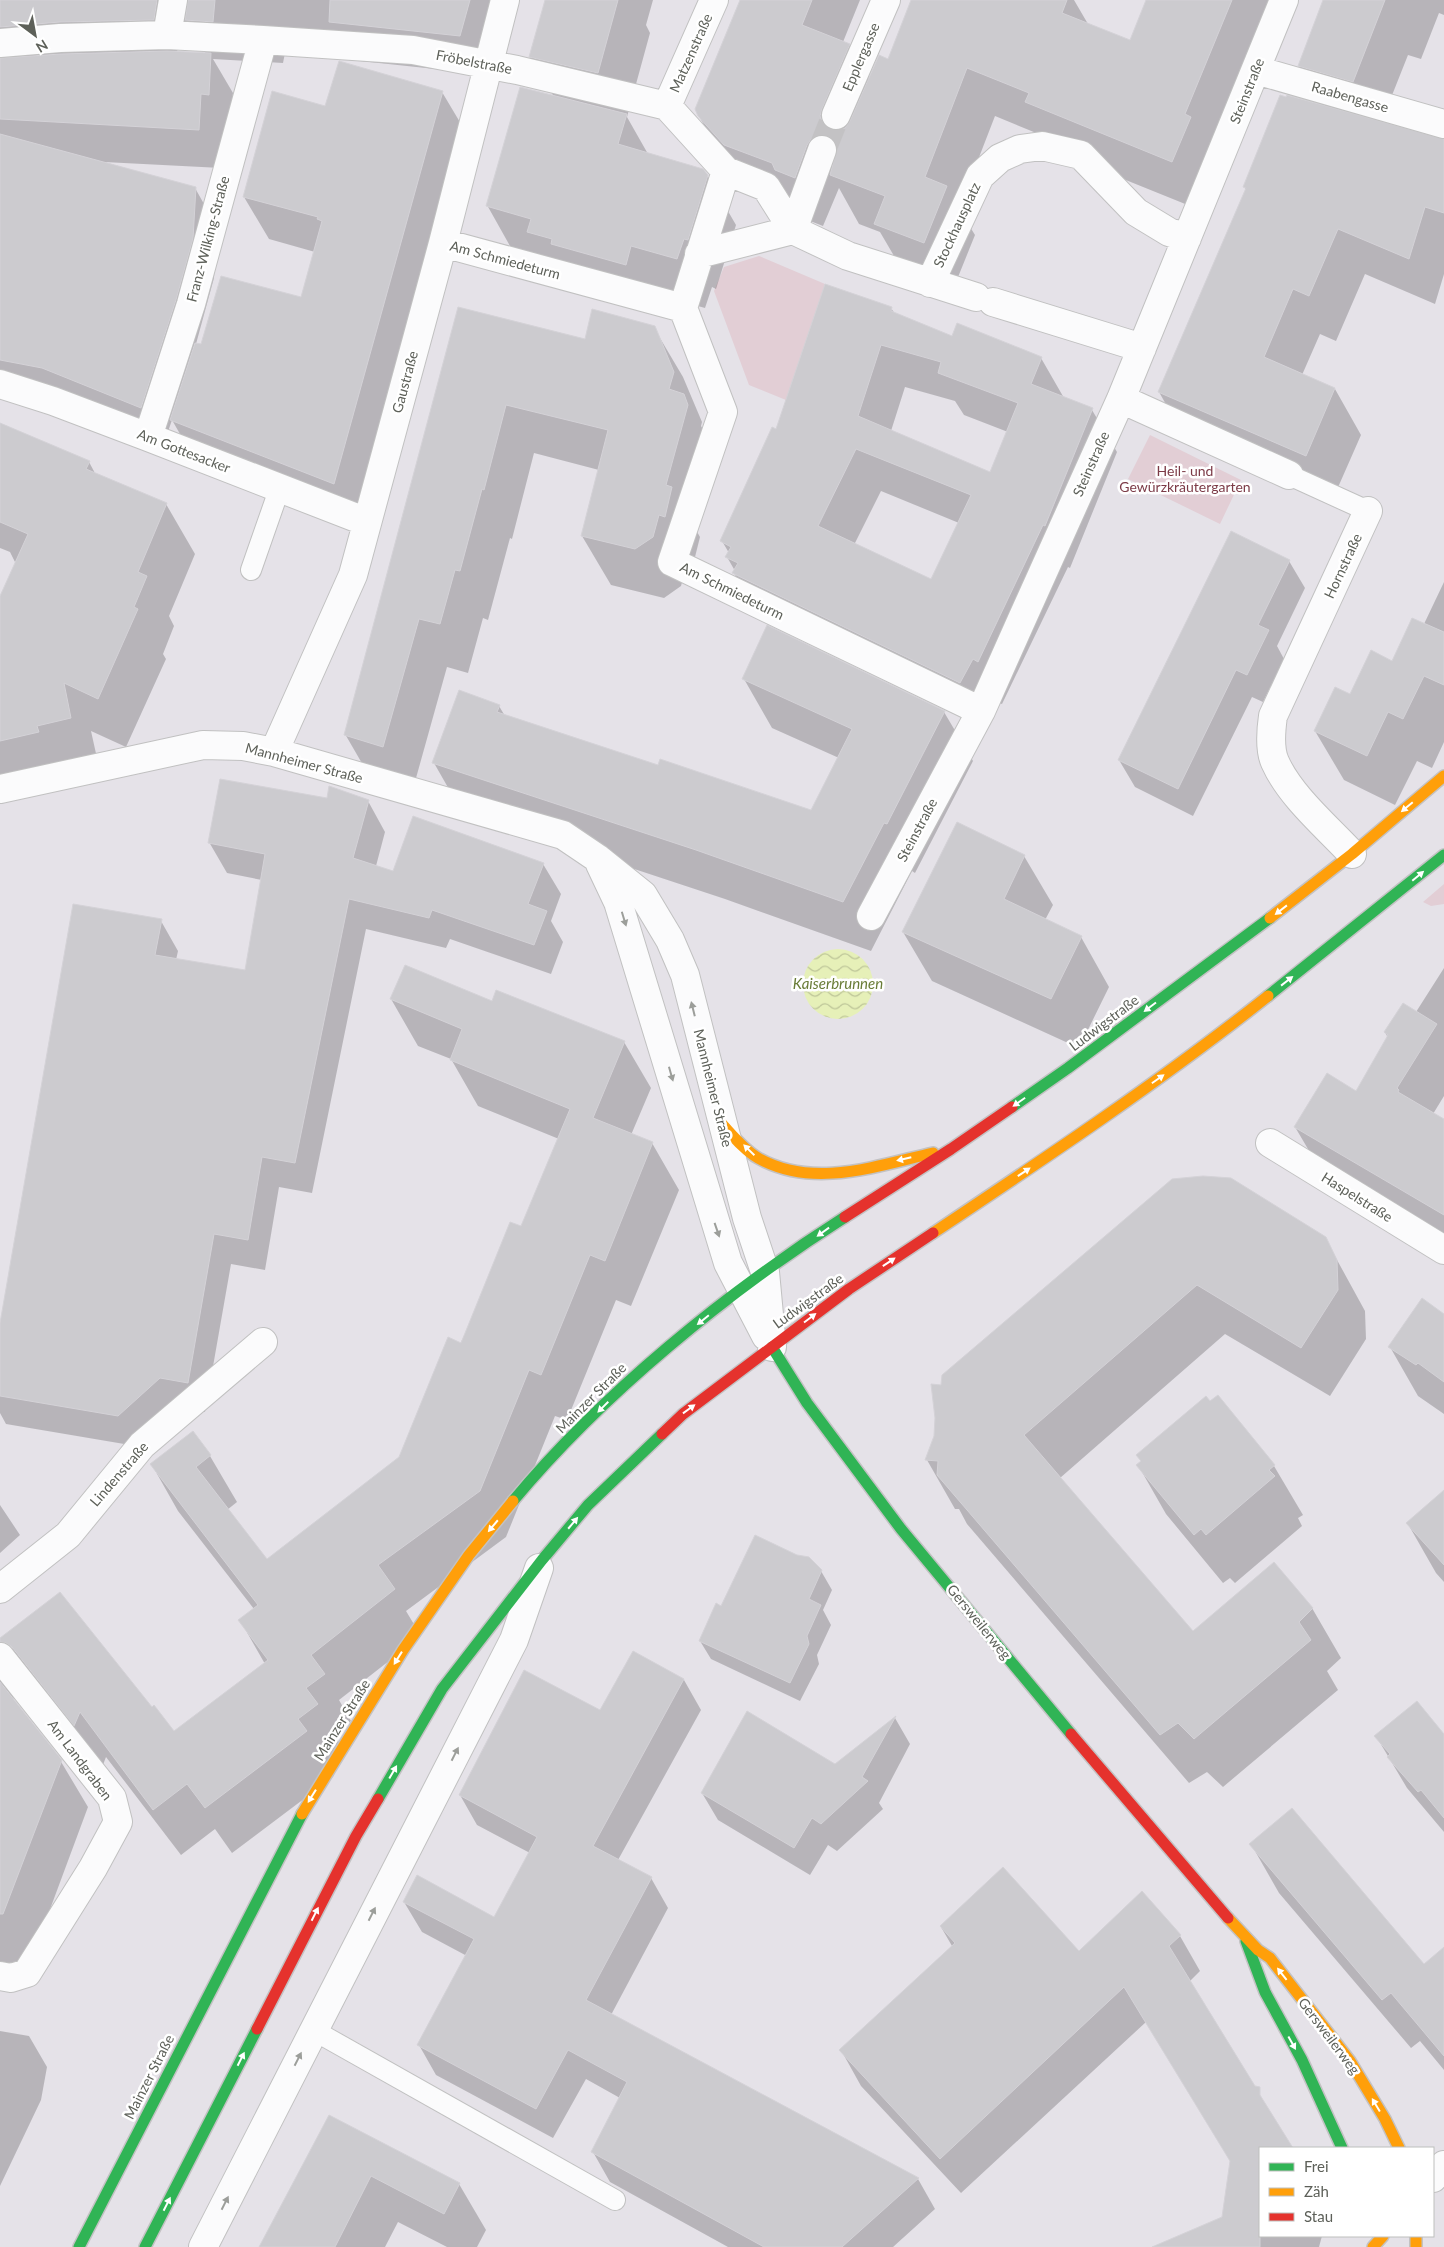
<svg xmlns="http://www.w3.org/2000/svg" width="1444" height="2247" font-family="Lato,sans-serif">
<style>
.green{fill:#e2ced5}
.water{fill:url(#water-waves)}
.shadow{fill:#0003;fill-rule:evenodd}
.building{fill:#cccbcf;stroke:#d4d2d7;fill-rule:evenodd}
.lines{fill:none;stroke-linecap:round;stroke-linejoin:round}
.street-tunnel{stroke:#c3c2c4;stroke-width:28;stroke-dasharray:28 14;stroke-linecap:butt}
.lane-casing{stroke:#c1c1c1;stroke-width:22}
.street-casing{stroke:#c1c1c1;stroke-width:30}
.fast-casing{stroke:#c3c2c3;stroke-width:14}
.slow-casing{stroke:#c3c2c3;stroke-width:14}
.jam-casing{stroke:#c3c2c3;stroke-width:14}
.lane{stroke:#fbfbfc;stroke-width:20}
.street{stroke:#fbfbfc;stroke-width:28}
.fast{stroke:#30b455;stroke-width:11}
.slow{stroke:#ff9f0a;stroke-width:11}
.jam{stroke:#e5322d;stroke-width:11}
.oneway{fill:#fff}
.oneway2{fill:#9c9e9a}
.labels{text-anchor:middle;stroke-width:5;stroke-linejoin:round;paint-order:stroke}
.street-label{font-size:14px;fill:#5d6059;stroke:#fff}
.park-label{font-size:14px;fill:#7c3b47;stroke:#fff}
.water-label{font-size:15px;font-style:italic;fill:#697c37;stroke:#fff}
</style>
<defs>
<pattern id="water-waves" width="16" height="10" patternUnits="userSpaceOnUse" patternTransform="scale(1.25)"><rect width="16" height="10" fill="#e6f0b8"/><path d="M0 5q4-4 8 0t8 0" fill="none" stroke="#bec699"/></pattern>
</defs>
<rect width="100%" height="100%" fill="#e5e2e8"/>
<path class="green" d="M759 256 825 284 786 400 749 385 714 291 724 267Z
M1150 435 1241 480 1220 524 1128 479Z
M1444 884V904L1431 906 1423 902Z"/>
<path class="water" d="M803 984a35 35 0 1 1 70 0a35 35 0 1 1-70 0Z"/>
<path class="shadow" d="M0 0H502L482 74 285 53 283 63 213 59 233 93 230 133 223 132 221 168 104 162 195 188 217 227 214 278 196 344 202 345 301 299 315 252 269 239 244 197 326 107 442 92 467 134 358 526 196 462 172 420 163 446 0 394ZM189 24 206 54 177 52 182 29Z
M546 0H653L646 25 650 33 627 117 648 154 707 175 736 225 716 289 712 287 705 308 515 255 487 205 554 97 530 57Z
M741 0H860L843 42 849 45 870 80 888 60 913 0H1074L1088 24 1130 42 1147 0H1293L1200 210 1054 151 1046 137 995 116 959 209 975 235 952 292 904 273 880 232 859 224 839 188 823 226 805 219 727 166 699 116Z
M1324 0H1444V15L1439 13 1421 59 1408 55 1381 123 1444 140V274L1435 304 1365 274 1336 341 1320 334 1302 375 1335 389 1361 435 1332 501 1185 438 1159 392 1246 190 1244 187 1323 107 1299 66Z
M891 308 895 314 952 338 1041 358 1064 398 1092 410 1117 452 1070 568 1068 567 1002 704 758 616 734 573 735 571 727 557 729 553 722 541 777 431ZM905 387 955 401 964 415 1008 432 991 474 891 431ZM881 491 959 523 932 581 854 545Z
M459 309 585 341 654 328 683 377 702 422 701 426 712 445 696 530 700 537 693 565 687 564 681 586 664 598 611 585 582 536 599 470 534 453 512 539 510 538 488 620 483 618 468 673 447 667 411 796 374 784 345 734Z
M0 423 89 462 96 475 166 504 195 554 169 616 174 626 163 654 166 659 126 747 91 731 99 767 49 791 0 804V599L16 564 10 552 0 548Z
M1289 561 1305 588 1277 646 1284 659 1263 702 1252 697 1193 816 1135 787 1119 760Z
M1444 582V742L1432 768 1417 761 1395 805 1344 780 1315 731 1351 695 1392 662 1424 624Z
M744 679 944 712 973 761 915 873 912 871 871 951 725 899 462 812 434 763 499 706 505 716 658 767 812 812 839 758 772 728Z
M328 800 368 801 385 832 376 866 394 872 543 864 561 894 551 921 563 942 551 974 450 939 446 948 366 929 312 1193 279 1187 265 1270 231 1264 205 1412 177 1407 136 1446 6 1424 0 1413V1330L161 921 178 951 176 960 246 971 262 880 227 873 209 842Z
M1024 856 1053 905 1045 920 1081 937 1109 987 1079 1048 932 981 903 932Z
M1444 968V1096L1433 1114 1444 1120V1243L1321 1171 1295 1127 1357 1093 1388 1038 1385 1032 1416 1012Z
M391 999 492 1002 624 1042 651 1088 631 1135 652 1143 679 1190 631 1306 616 1300 567 1420 555 1416 506 1537 406 1611 421 1636 339 1700 351 1721 334 1733 344 1751 333 1777 232 1853 215 1829 181 1855 106 1757 101 1770 37 1691 11 1646 151 1709 174 1733 265 1664 240 1620 254 1609 178 1511 152 1465 193 1433 210 1456 237 1502 227 1510 267 1561 400 1458 521 1228 559 1139 478 1106 451 1059 418 1046Z
M1325 1238 1365 1311 1366 1339 1330 1396 1225 1334 1060 1478 1193 1633 1312 1608 1341 1658 1327 1671 1338 1690 1223 1787 1207 1772 1189 1783 967 1524 959 1509H955L927 1460 935 1436 943 1375Z
M1444 1315V1414L1418 1396 1390 1347Z
M1217 1397 1274 1466 1303 1515 1298 1518 1302 1526 1235 1583 1230 1578 1223 1583 1166 1514 1138 1465Z
M1444 1492V1582L1436 1573 1408 1524Z
M0 1505 20 1535 0 1553Z
M821 1571 832 1590 823 1610 831 1625 817 1655 819 1664 800 1701 711 1659 700 1641 722 1607Z
M633 1653 684 1680 701 1710 618 1860 651 1878 668 1908 611 2015 918 2179 935 2209 893 2247H728L610 2182 593 2152 620 2098 586 2079 553 2138 436 2075 419 2045 467 1956 422 1932 404 1902 495 1919 530 1853 477 1825 460 1795 601 1712Z
M0 1670 14 1695 13 1700 60 1760 88 1807 20 1990 0 1986Z
M895 1718 910 1744 879 1803 883 1809 837 1851 828 1845 810 1875 718 1820 702 1793 835 1766Z
M1444 1735V1832L1407 1788 1376 1736Z
M1251 1844 1424 1966 1444 1970V2070L1420 2041 1411 2048 1279 1893Z
M941 1927 1079 1952 1180 1936 1200 1971 1189 1982 1291 2148H1260V2236H1322L1319 2247H1153L1223 2218 1231 2162 1146 2022 961 2193 861 2086 841 2050 952 1946Z
M0 2031 29 2036 47 2067 41 2100 0 2186Z
M329 2116 459 2184 486 2230 477 2247H447L398 2222 385 2247H261Z"/>
<path class="building" d="M0 0H157L154 20 60 22 0 27Z
M188 0H215L213 22 185 20Z
M330 0H470L460 36 329 22Z
M545 0H618L598 73 529 57Z
M740 0H812L802 25 850 44 822 109 820 116 824 125 830 129 837 131 845 128 850 121 879 55 888 59 911 0H1067L1062 13 1130 40 1146 0H1232L1185 114 1191 117 1172 162 1025 102 1029 93 967 68 925 177 947 186 924 243 874 224 885 196 830 175 837 148 834 140 828 136 819 135 812 138 807 145 795 178 775 170 772 163 724 145 698 116 695 109Z
M1323 0H1385L1353 82 1298 66Z
M167 51 211 53 209 95 201 94 199 130 0 119V58L61 54Z
M339 61 443 91 334 484 170 420 195 343 201 344 221 276 301 297 322 221 317 219 318 217 243 197 272 91 325 106Z
M520 87 627 114 618 144 703 169 708 175 688 240 684 239 677 259 631 246 626 265 551 244 552 239 527 232 531 219 486 206Z
M1280 95 1286 97 1287 95 1444 139V213L1425 207 1409 259 1338 229 1309 296 1293 289 1264 357 1335 388 1306 456 1158 392 1246 188 1243 187Z
M0 134 196 187 193 239 176 300 141 408 42 368 0 360Z
M825 284 892 307 891 311 952 336 957 323 1042 357 1031 384 1093 408 1045 526 1043 525 978 662 973 659 960 683 732 573 738 563 725 557 731 547 720 541 772 427 776 429ZM881 345 941 362 938 373 1018 403 990 472 858 416ZM856 449 971 495 931 579 818 526Z
M458 307 585 339 592 309 655 326 674 372 669 389 684 394 688 405 666 485 672 487 665 517 659 515 653 537 635 549 581 536 608 430 506 405 484 490 482 489 460 571 455 570 440 624 419 619 383 747 344 735Z
M0 423 90 461 86 469 167 503 138 572 147 576 134 607 138 609 98 699 64 683 71 718 37 726 39 732 0 741V596L28 534 0 522Z
M1231 531 1290 560 1258 625 1269 630 1247 675 1236 670 1178 789 1118 760Z
M1412 618 1444 632V685L1424 676 1403 719 1388 712 1367 756 1314 731 1335 687 1350 694 1371 650 1392 661Z
M767 625 945 711 887 824 884 823 843 902 696 850 432 763 459 690 500 705 497 712 658 765 660 759 811 810 852 729 742 679Z
M220 779 327 798 329 786 369 800 353 858 393 871 413 816 544 863 528 904 547 911 534 945 432 910 429 918 349 899 295 1163 262 1157 248 1240 214 1234 188 1383 160 1378 118 1416 0 1396V1323L73 904 162 919 155 955 245 970 265 854 208 843Z
M957 822 1025 855 1004 899 1082 936 1051 999 902 932Z
M405 965 492 1001 496 990 625 1041 593 1118 653 1142 605 1261 590 1255 541 1375 529 1370 480 1491 378 1565 395 1589 311 1655 325 1674 306 1688 318 1704 298 1719 307 1731 205 1808 187 1784 153 1810 80 1712 74 1726 12 1647 6 1643 0 1642V1638L60 1592 152 1707 154 1705 174 1731 268 1660 238 1620 258 1605 150 1464 193 1431 211 1455 196 1467 267 1559 399 1457 448 1337 461 1343 510 1222 521 1226 570 1109 450 1060 462 1029 390 999Z
M1403 1003 1437 1024 1397 1088 1399 1090 1398 1092 1444 1119V1215L1294 1127 1327 1073 1356 1091 1388 1035 1384 1032Z
M1203 1176 1231 1178 1326 1237 1337 1260 1338 1290 1301 1348 1197 1285 1024 1435 1193 1631 1274 1562 1313 1608 1299 1622 1311 1640 1194 1739 1178 1723 1160 1735 937 1475 938 1461 925 1460 934 1436 935 1418 931 1384 941 1385 942 1375 1172 1179Z
M1422 1298 1444 1314V1382L1418 1363 1416 1365 1388 1347Z
M1218 1395 1275 1465 1269 1470 1275 1476 1206 1535 1201 1529 1194 1535 1136 1465 1141 1461 1136 1455 1206 1396 1210 1401Z
M1444 1490V1565L1406 1523Z
M755 1535 797 1555 809 1557 822 1570 809 1599 821 1605 807 1636 809 1644 790 1683 699 1641 716 1603 721 1606Z
M633 1651 684 1679 593 1846 652 1877 586 2000 919 2178 842 2247H764L591 2152 627 2082 568 2050 536 2109 417 2045 474 1939 403 1902 417 1875 494 1917 537 1837 459 1795 524 1670 600 1710Z
M0 1682 62 1760 3 1914H0Z
M1417 1701 1444 1734V1818L1421 1790 1418 1792 1387 1757 1390 1754 1374 1736Z
M747 1711 835 1764 896 1716 862 1777 868 1781 821 1824 812 1818 794 1848 701 1793Z
M1292 1808 1424 1964 1444 1947V2056L1391 1993 1382 2000 1249 1844Z
M1003 1867 1079 1951 1142 1891 1181 1935 1169 1946 1255 2086 1260 2087V2095L1293 2148H1260V2247H1152L1222 2217 1230 2161 1124 1987 940 2159 839 2050 955 1943 940 1926Z
M329 2115 460 2183 444 2214 371 2176 335 2247H259Z"/>
<g class="lines">
<path class="street-tunnel" d="M822 150 836 115"/>
<defs>
<path id="lane" d="M1289 475 1368 511
M251 570 280 487
M312 2032 322 2035 615 2200"/>
<path id="street" d="M167 35 173 0
M0 43 60 38 167 35 263 40 413 50 517 70 667 106 726 171 766 187 793 230
M1256 70 1444 124
M667 106 714 0
M836 115 886 0
M793 230 848 256 976 297
M793 230 822 150
M443 243 683 308 723 412 672 562 981 711
M699 254 793 230
M930 283 980 176 1000 158 1020 149 1042 146 1081 155 1136 212 1169 232 1187 238
M993 302 1142 348
M683 308 726 171
M0 384 53 401 148 437 367 522
M1121 399 1289 475
M148 437 191 304 263 40
M274 752 353 575 443 243 505 0
M0 789 203 745 243 746 274 752 563 835 597 858 643 895 670 940 685 975 747 1218 765 1272 772 1347
M1352 854C1327 827 1290 796 1275 762 1269 749 1271 730 1273 716L1368 511
M600 864 618 902 728 1263 766 1336
M871 916 981 711 1022 619 1121 399 1284 0
M1270 1143 1444 1250
M0 1589 68 1535 142 1445 263 1342
M0 1657 112 1798 118 1822 93 1868 27 1973 11 1978 0 1976
M1433 2178 1444 2165
M203 2247 514 1640 539 1568"/>
<path id="fast" d="M1268 996 1444 855
M1012 1107 1068 1068 1270 918
M772 1347 807 1403 901 1529 1071 1734
M513 1501C602 1394 727 1292 845 1217
M378 1799 442 1689 542 1560 588 1505 662 1434
M1246 1941 1265 1992 1302 2060 1342 2148
M79 2247 302 1814
M145 2247 257 2029"/>
<path id="slow" d="M1270 918 1352 854 1444 776
M722 1124C733 1136 744 1150 758 1158 813 1189 876 1166 933 1153
M933 1233C1047 1157 1161 1081 1268 996
M302 1814 403 1650 469 1555 513 1501
M1228 1918 1258 1950 1270 1958 1350 2061 1385 2119 1399 2148
M1416 2236V2247
M1373 2247 1383 2236"/>
<path id="jam" d="M845 1217 951 1149 1012 1107
M662 1434 683 1414 849 1289 933 1233
M1071 1734 1228 1918
M257 2029 356 1836 378 1799"/>
</defs>
<use href="#lane" class="lane-casing"/>
<use href="#street" class="street-casing"/>
<use href="#fast" class="fast-casing"/>
<use href="#slow" class="slow-casing"/>
<use href="#jam" class="jam-casing"/>
<use href="#lane" class="lane"/>
<use href="#street" class="street"/>
<use href="#fast" class="fast"/>
<use href="#slow" class="slow"/>
<use href="#jam" class="jam"/>
</g>
<defs><path id="oneway-solid" d="M-6-.8H1V-3.2L6.5 0L1 3.2V.8H-6Z" transform="scale(1.25)"/></defs>
<g class="oneway">
<use href="#oneway-solid" transform="translate(1407 807) rotate(140)"/>
<use href="#oneway-solid" transform="translate(1418 876) rotate(-40)"/>
<use href="#oneway-solid" transform="translate(1281 910) rotate(142)"/>
<use href="#oneway-solid" transform="translate(1287 981) rotate(-38)"/>
<use href="#oneway-solid" transform="translate(1150 1007) rotate(143)"/>
<use href="#oneway-solid" transform="translate(1158 1079) rotate(-35)"/>
<use href="#oneway-solid" transform="translate(1019 1102) rotate(145)"/>
<use href="#oneway-solid" transform="translate(749 1150) rotate(-136)"/>
<use href="#oneway-solid" transform="translate(904 1159) rotate(167)"/>
<use href="#oneway-solid" transform="translate(1024 1172) rotate(-34)"/>
<use href="#oneway-solid" transform="translate(823 1232) rotate(144)"/>
<use href="#oneway-solid" transform="translate(889 1262) rotate(-34)"/>
<use href="#oneway-solid" transform="translate(810 1318) rotate(-37)"/>
<use href="#oneway-solid" transform="translate(703 1320) rotate(141)"/>
<use href="#oneway-solid" transform="translate(603 1407) rotate(135)"/>
<use href="#oneway-solid" transform="translate(689 1409) rotate(-36)"/>
<use href="#oneway-solid" transform="translate(573 1523) rotate(-50)"/>
<use href="#oneway-solid" transform="translate(493 1526) rotate(130)"/>
<use href="#oneway-solid" transform="translate(398 1658) rotate(122)"/>
<use href="#oneway-solid" transform="translate(393 1772) rotate(-60)"/>
<use href="#oneway-solid" transform="translate(312 1796) rotate(122)"/>
<use href="#oneway-solid" transform="translate(315 1914) rotate(-63)"/>
<use href="#oneway-solid" transform="translate(1282 1974) rotate(-128)"/>
<use href="#oneway-solid" transform="translate(1292 2043) rotate(61)"/>
<use href="#oneway-solid" transform="translate(241 2059) rotate(-63)"/>
<use href="#oneway-solid" transform="translate(1376 2105) rotate(-121)"/>
<use href="#oneway-solid" transform="translate(167 2204) rotate(-63)"/>
</g>
<g class="oneway2">
<use href="#oneway-solid" transform="translate(624 919) rotate(73)"/>
<use href="#oneway-solid" transform="translate(693 1009) rotate(-104)"/>
<use href="#oneway-solid" transform="translate(671 1074) rotate(74)"/>
<use href="#oneway-solid" transform="translate(717 1230) rotate(71)"/>
<use href="#oneway-solid" transform="translate(455 1754) rotate(-63)"/>
<use href="#oneway-solid" transform="translate(372 1914) rotate(-63)"/>
<use href="#oneway-solid" transform="translate(298 2059) rotate(-63)"/>
<use href="#oneway-solid" transform="translate(225 2203) rotate(-63)"/>
</g>
<g class="labels">
<g class="street-label">
<text transform="translate(691 53) rotate(-66)" y="5">Matzenstraße</text>
<text transform="translate(861 57) rotate(-67)" y="5">Epplergasse</text>
<text transform="translate(474 62) rotate(11)" y="5">Fröbelstraße</text>
<text transform="translate(1247 91) rotate(-68)" y="5">Steinstraße</text>
<text transform="translate(1350 97) rotate(16)" y="5">Raabengasse</text>
<text transform="translate(957 225) rotate(-65)" y="5">Stockhausplatz</text>
<text transform="translate(208 239) rotate(-75)" y="5">Franz-Wilking-Straße</text>
<text transform="translate(505 260) rotate(15)" y="5">Am Schmiedeturm</text>
<text transform="translate(405 382) rotate(-75)" y="5">Gaustraße</text>
<text transform="translate(184 451) rotate(21)" y="5">Am Gottesacker</text>
<text transform="translate(1091 464) rotate(-66)" y="5">Steinstraße</text>
<text transform="translate(1343 566) rotate(-65)" y="5">Hornstraße</text>
<text transform="translate(732 591) rotate(26)" y="5">Am Schmiedeturm</text>
<text transform="translate(304 763) rotate(15)" y="5">Mannheimer Straße</text>
<text transform="translate(917 830) rotate(-62)" y="5">Steinstraße</text>
<text transform="translate(1104 1023) rotate(-37)" y="5">Ludwigstraße</text>
<text transform="translate(713 1088) rotate(76)" y="5">Mannheimer Straße</text>
<text transform="translate(1357 1197) rotate(32)" y="5">Haspelstraße</text>
<text transform="translate(808 1301) rotate(-36)" y="5">Ludwigstraße</text>
<text transform="translate(591 1398) rotate(-45)" y="5">Mainzer Straße</text>
<text transform="translate(119 1474) rotate(-49)" y="5">Lindenstraße</text>
<text transform="translate(979 1622) rotate(51)" y="5">Gersweilerweg</text>
<text transform="translate(342 1720) rotate(-58)" y="5">Mainzer Straße</text>
<text transform="translate(80 1760) rotate(53)" y="5">Am Landgraben</text>
<text transform="translate(1329 2036) rotate(53)" y="5">Gersweilerweg</text>
<text transform="translate(149 2077) rotate(-63)" y="5">Mainzer Straße</text>
</g>
<g class="park-label">
<text x="1185" y="476">Heil- und<tspan x="1185" dy="16">Gewürzkräutergarten</tspan></text>
</g>
<g class="water-label">
<text x="838" y="989">Kaiserbrunnen</text>
</g>
</g>
<rect x="1259" y="2147" width="175" height="90" fill="#ffffff" stroke="#bebfbd"/>
<rect x="1269" y="2163" width="25" height="8" fill="#30b455" stroke="#bebfbd"/>
<text x="1304" y="2172" font-size="15" fill="#5d6059">Frei</text>
<rect x="1269" y="2188" width="25" height="8" fill="#ff9f0a" stroke="#bebfbd"/>
<text x="1304" y="2197" font-size="15" fill="#5d6059">Zäh</text>
<rect x="1269" y="2213" width="25" height="8" fill="#e5322d" stroke="#bebfbd"/>
<text x="1304" y="2222" font-size="15" fill="#5d6059">Stau</text>
<g transform="translate(35 35) rotate(148)" stroke="#ffffff" stroke-width="4" paint-order="stroke">
<path d="M0-4L9 19L0 12L-9 19Z" fill="#5d6059"/>
<text y="-8" font-size="14" font-weight="bold" text-anchor="middle" fill="#5d6059">N</text>
</g>
</svg>
